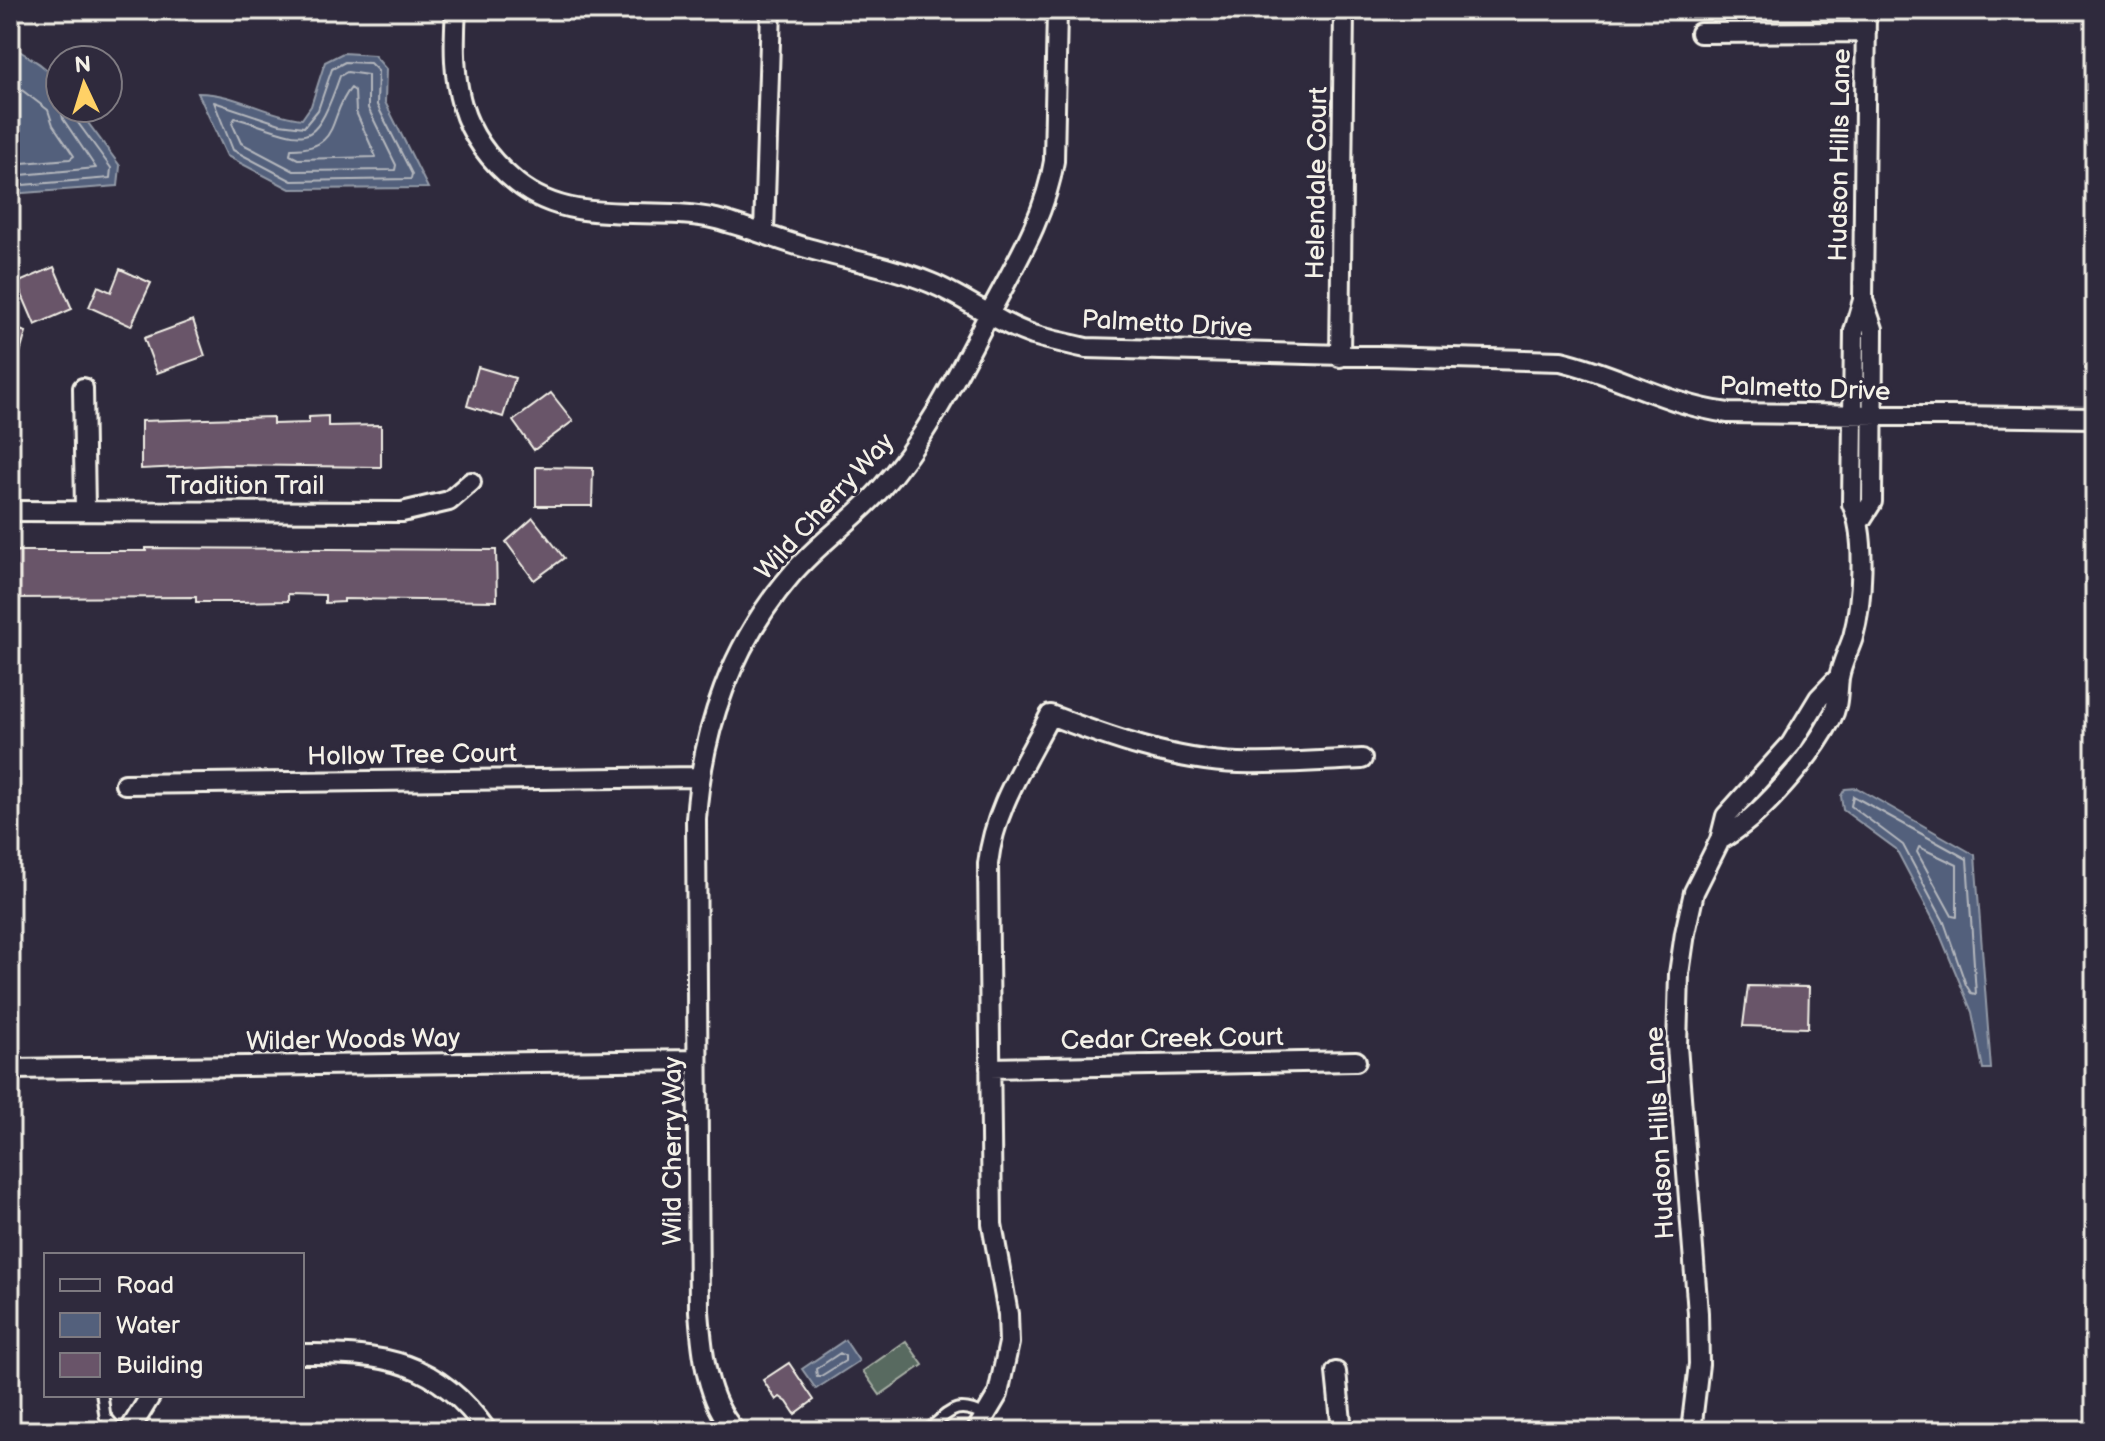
<svg xmlns="http://www.w3.org/2000/svg" width="2105" height="1441" font-family="'Balsamiq Sans',sans-serif">
<style>
.green{fill:#596a61;stroke:#a6aea4;stroke-width:2}
.water{fill:#53607c;stroke:#939aa7;stroke-width:2}
.lines{fill:none;stroke-linecap:round;stroke-linejoin:round}
.shore{stroke:#b4b7bd;stroke-width:2}
.building{fill:#695469;stroke:#f4f1e8;stroke-width:2}
.service-casing{stroke:#f4f1e8;stroke-width:15}
.minor-casing{stroke:#f4f1e8;stroke-width:24}
.service{stroke:#2f2a3d;stroke-width:9}
.minor{stroke:#2f2a3d;stroke-width:18}
.labels{text-anchor:middle;stroke-width:6;stroke-linejoin:round;paint-order:stroke}
.street-label{font-size:26px;fill:#f4f1e8;stroke:#2f2a3d}
</style>
<rect width="100%" height="100%" fill="#2f2a3d"/>
<filter id="ink" filterUnits="userSpaceOnUse"><feTurbulence type="fractalNoise" baseFrequency=".0125" numOctaves="2"/><feDisplacementMap in="SourceGraphic" scale="16" xChannelSelector="R" yChannelSelector="G"/><feConvolveMatrix kernelMatrix="1 2 1 2 8 2 1 2 1" color-interpolation-filters="sRGB"/></filter>
<g filter="url(#ink)">
<path class="green" d="M906 1341 923 1365 880 1395 863 1371Z"/>
<path class="water" d="M10 45C40 65 60 69 60 108H77L120 166 118 186 10 194Z
M343 53 374 55 386 69 385 102 428 188 290 189 227 156 198 93C235 93 265 115 302 119L311 106 325 62Z
M1857 788 1975 855 1991 1069H1983L1972 1012 1936 925 1896 849 1843 810 1841 796 1845 789Z
M845 1340 859 1361 816 1389 802 1369Z"/>
<g class="lines">
<path class="shore" d="M345 62 370 63 378 71 377 105 412 174 411 179 292 181 233 150 214 102 280 124 304 127 318 110 332 69Z
M347 72 368 75V108L396 165 395 170 294 171 241 143 232 123 235 118C306 137 311 159 340 76Z
M10 81 48 110 53 125 74 156 70 159 10 164
M351 88 355 91 356 112 376 157 298 159 290 155 291 149C342 150 328 114 351 88Z
M10 176 96 168 63 119 61 108
M10 186 110 178 111 168 73 116 71 108
M1853 796 1967 859 1976 994 1971 993 1966 985 1944 922 1903 845 1851 806Z
M1919 847 1957 865V917L1952 916 1917 852Z
M840 1353 845 1356V1361L821 1376H817L816 1369Z"/>
</g>
<path class="building" d="M54 267 72 309 35 325 17 283Z
M120 269 151 283 131 326 89 307 98 286 111 292Z
M193 320 205 356 157 373 144 338Z
M10 327 26 332 14 374 10 373Z
M478 367 515 378 503 417 467 406Z
M551 393 573 421 534 450 513 421Z
M328 416V426L381 425V467L223 465 141 469V421L273 417V424L309 423V417Z
M536 467 593 468 592 506H536Z
M533 518 564 558 534 580 506 542Z
M146 548 496 550 497 601 344 599V602L325 603V595L288 594V601L238 602H196V597L10 598V551H146Z
M1748 986 1809 987 1808 1028 1743 1026Z
M789 1363 814 1400 795 1414 787 1402 780 1397 776 1400 763 1380Z"/>
<g class="lines">
<defs>
<path id="service" d="M102 1395 105 1416 118 1431
M927 1431C950 1411 956 1400 986 1416"/>
<path id="minor" d="M456 10C451 82 457 135 517 183 574 229 651 204 716 219 744 226 770 237 797 245 841 259 888 265 931 283 965 297 997 323 1033 335 1050 340 1068 344 1086 348L1561 361C1620 375 1667 405 1728 413L2095 418
M1700 33 1866 32
M764 232 771 10
M1340 357 1344 10
M83 388 85 510
M10 511 402 512 449 501 471 482
M1860 521 1872 502 1873 329 1863 300
M125 784 699 777
M1720 840C1760 818 1809 760 1831 719 1839 704 1837 693 1839 678 1841 664 1849 650 1853 637 1862 603 1867 535 1852 504L1854 331 1863 300 1866 10
M990 1068 1356 1061
M10 1069 697 1060
M302 1354C383 1353 437 1360 487 1431
M1336 1372 1342 1431
M129 1431 151 1395
M735 1431C706 1400 702 1351 699 1311L696 819C702 729 732 644 791 575 817 544 852 521 879 491 926 439 956 378 988 316 1014 266 1045 218 1054 161L1057 10
M976 1431 998 1394 1009 1343 1008 1314 992 1224 988 864C994 808 1025 764 1050 715 1110 738 1175 761 1239 763 1280 764 1321 761 1362 759
M1691 1431 1699 1364 1698 1313 1677 1046 1679 974 1685 933 1694 892 1720 840 1726 816 1791 744 1819 698 1839 677"/>
</defs>
<use href="#service" class="service-casing"/>
<use href="#minor" class="minor-casing"/>
<use href="#service" class="service"/>
<use href="#minor" class="minor"/>
</g>
</g>
<g class="labels">
<g class="street-label">
<text transform="translate(1839 155) rotate(-89)" y="9">Hudson Hills Lane</text>
<text transform="translate(1316 183) rotate(-89)" y="9">Helendale Court</text>
<text transform="translate(1167 323) rotate(3)" y="9">Palmetto Drive</text>
<text transform="translate(1805 388) rotate(2)" y="9">Palmetto Drive</text>
<text x="245" y="494">Tradition Trail</text>
<text transform="translate(824 506) rotate(-47)" y="9">Wild Cherry Way</text>
<text transform="translate(412 754) rotate(-1)" y="9">Hollow Tree Court</text>
<text transform="translate(1172 1038) rotate(-1)" y="9">Cedar Creek Court</text>
<text transform="translate(353 1039) rotate(-1)" y="9">Wilder Woods Way</text>
<text transform="translate(1659 1133) rotate(-93)" y="9">Hudson Hills Lane</text>
<text transform="translate(672 1151) rotate(-90)" y="9">Wild Cherry Way</text>
</g>
</g>
<rect width="2105" height="1441" fill="none" stroke="#2f2a3d" stroke-width="40"/>
<rect x="20" y="20" width="2065" height="1401" fill="none" stroke="#f4f1e8" stroke-width="3" filter="url(#ink)"/>
<rect x="44" y="1253" width="260" height="144" fill="#2f2a3d" stroke="#7e7a81" stroke-width="2"/>
<rect x="60" y="1279" width="40" height="12" fill="#2f2a3d" stroke="#7e7a81" stroke-width="2"/>
<text x="116" y="1293" font-size="24" fill="#f4f1e8">Road</text>
<rect x="60" y="1313" width="40" height="24" fill="#53607c" stroke="#7e7a81" stroke-width="2"/>
<text x="116" y="1333" font-size="24" fill="#f4f1e8">Water</text>
<rect x="60" y="1353" width="40" height="24" fill="#695469" stroke="#7e7a81" stroke-width="2"/>
<text x="116" y="1373" font-size="24" fill="#f4f1e8">Building</text>
<g transform="translate(84 84) rotate(356)"><circle r="38" fill="#2f2a3d" stroke="#7e7a81" stroke-width="2"/>
<path d="M0-6L14 30L0 20L-14 30Z" fill="#ffd166"/>
<text y="-12" font-size="22" font-weight="bold" text-anchor="middle" fill="#f4f1e8">N</text>
</g>
</svg>
